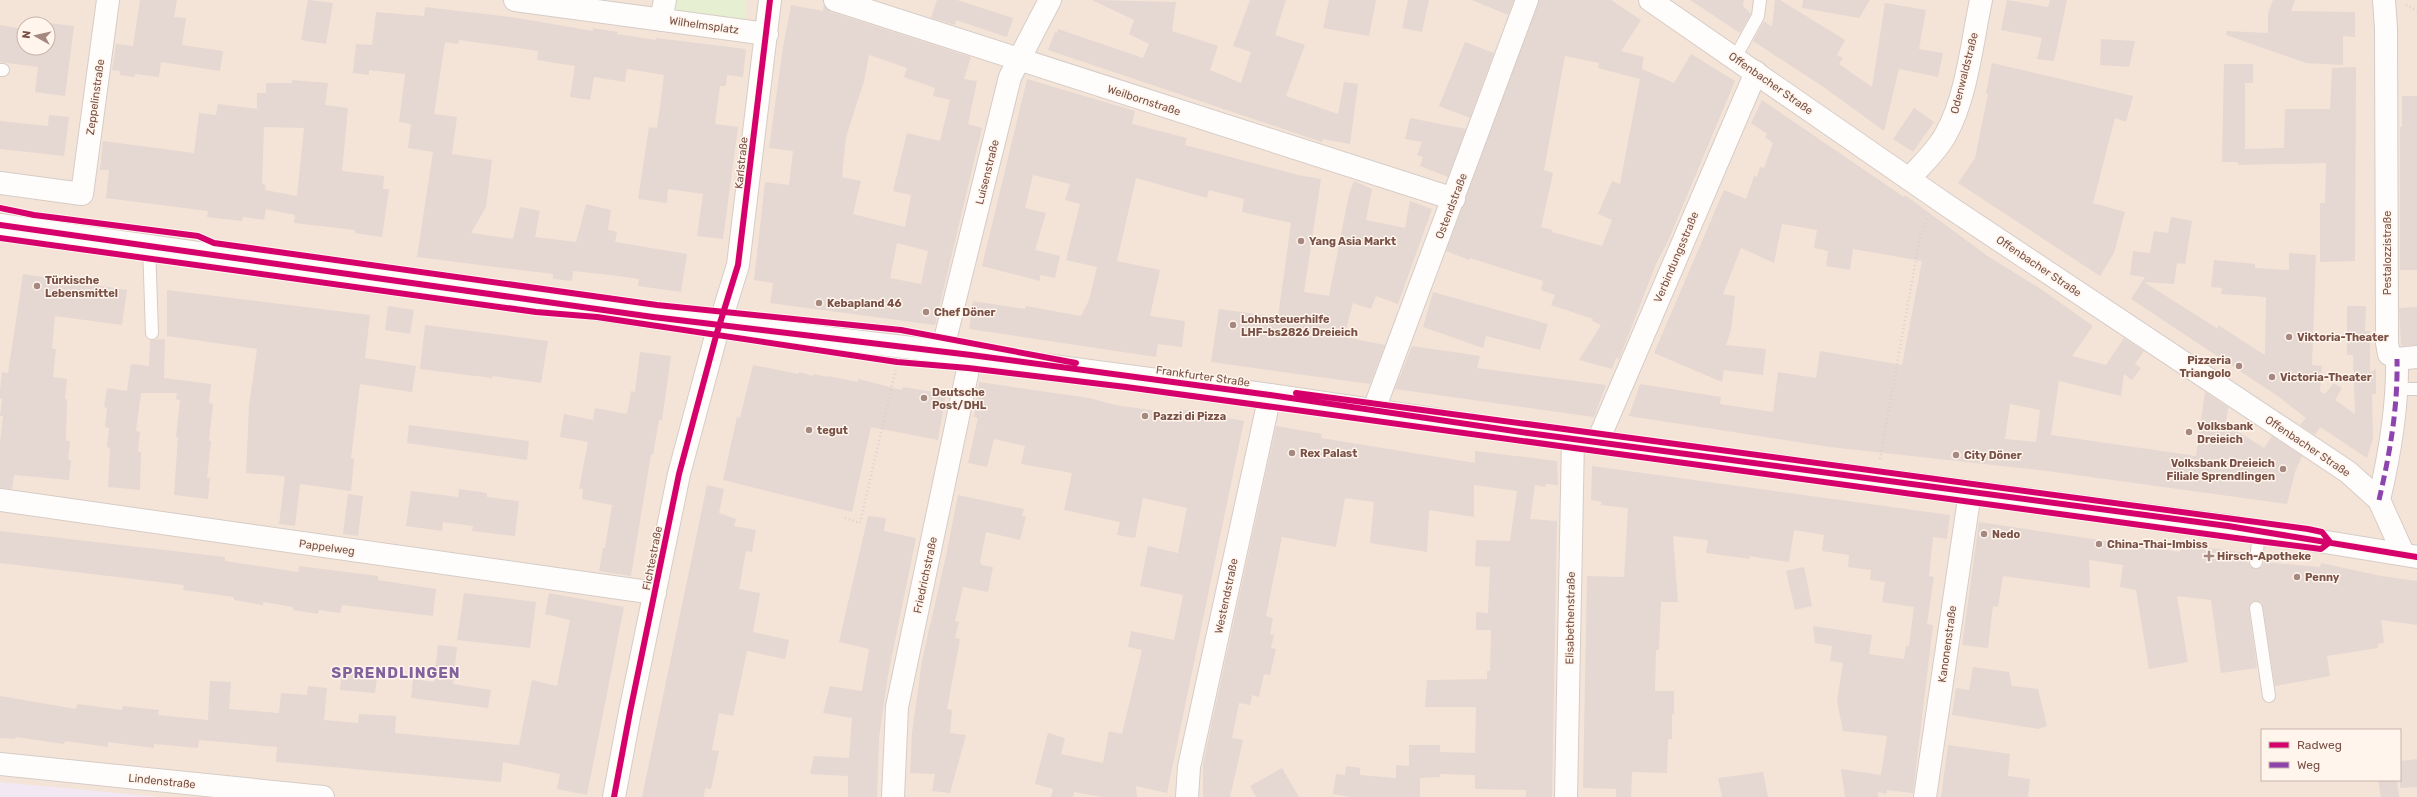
<svg xmlns="http://www.w3.org/2000/svg" width="2417" height="797" font-family="Rubik,sans-serif">
<style>
.residential{fill:#f4e4d8;fill-rule:evenodd}
.education{fill:#f2e8f3}
.green{fill:#e7efd3}
.building{fill:#e5d7d1;fill-rule:evenodd}
.lines{fill:none;stroke-linecap:round;stroke-linejoin:round}
.service-casing{stroke:#d6ccc6;stroke-width:14}
.minor-casing{stroke:#d6ccc6;stroke-width:24}
.tertiary-casing{stroke:#d6ccc6;stroke-width:24}
.path{stroke:#dbd0cc;stroke-width:2.5;stroke-dasharray:1 3;stroke-linecap:butt}
.service{stroke:#fefdfc;stroke-width:12}
.minor{stroke:#fefdfc;stroke-width:22}
.tertiary{stroke:#fefdfc;stroke-width:22}
.quiet{stroke:#8e44ad;stroke-width:5;stroke-dasharray:10 5;stroke-linecap:butt}
.cycleway-casing{stroke:#fff5ec;stroke-width:8}
.cycleway{stroke:#d6006c;stroke-width:6}
.poi-dot{fill:#a58980;stroke:#fff5ec;stroke-width:1.5}
.labels{text-anchor:middle;stroke-width:3;stroke-linejoin:round;paint-order:stroke}
.street-label{font-size:11px;fill:#795147;stroke:#fff5ec}
.poi-label{font-size:11px;font-weight:bold;fill:#795147;stroke:#fff5ec;text-anchor:start}
.district-label{font-size:15px;font-weight:bold;letter-spacing:1px;fill:#81629d;stroke:#fff5ec}
</style>
<rect width="100%" height="100%" fill="#f8f1ea"/>
<path class="residential" d="M0 0H2417V797H0ZM24 24H48V48H24ZM2262 730H2400V780H2262Z"/>
<path class="education" d="M0 782 161 797H0Z"/>
<path class="green" d="M676 0H745V19L674 10Z"/>
<path class="building" d="M140 0H177L174 17 186 18 182 45 223 51 220 71 161 62 159 77 135 74 134 77 120 75V71L112 70 116 44 133 46Z
M308 0 333 3 326 44 301 40Z
M937 0H957L1013 18 1007 37 956 20 955 25 931 18Z
M1092 0 1176 2 1172 31 1218 46 1210 70 1241 83 1251 52 1233 46 1250 0H1286L1275 35 1305 45 1286 96 1338 114 1344 82 1358 84 1350 144 1323 139 1322 142 1048 50 1055 32 1057 33 1058 29 1143 58 1149 44 1129 34 1134 20Z
M1329 0H1376L1369 36 1323 28Z
M1408 0H1429L1422 32 1402 28Z
M1472 0H1514L1508 15Z
M1539 0H1611L1641 20 1621 51 1644 57 1641 74 1642 69 1674 83 1691 54 1735 81 1668 241 1656 264 1619 359 1616 358 1612 369 1579 360 1601 325 1592 321 1593 319 1551 305 1555 295 1541 290 1543 281 1470 258 1469 260 1446 251ZM1565 56 1599 63 1598 68 1640 79 1620 184 1612 181 1598 214 1612 220 1602 246 1552 232V230L1541 227 1553 173 1544 170Z
M1690 0H1744L1743 6 1751 14 1740 33Z
M1775 0H1780L1845 40 1837 55 1843 58 1839 64 1872 87 1885 3 1926 10 1919 49 1943 53 1938 77 1899 69 1884 131 1825 88 1753 41 1764 21 1772 27Z
M1803 0H1870L1859 18 1802 8Z
M2007 0 2048 7 2050 0H2067L2054 61 2037 59 2042 38 2001 30Z
M2273 0H2295L2291 11 2355 12V37L2343 36V65L2306 63 2226 35 2227 31 2268 33V13Z
M791 5 823 11 824 5 831 12 971 57 964 79 977 81 968 124 982 128 935 325 770 303 773 283 754 280 765 182 789 185 793 151 769 148 783 47ZM869 55 907 68 904 77 935 88 933 96 950 100 940 141 907 133 893 191 911 195 905 227 853 214 861 181 842 177 846 137 864 81ZM897 243 928 251 921 284 890 278Z
M425 7 511 17 593 31V28L618 32 617 34 656 40V38L746 49 743 77 727 75 726 86H720L715 124 738 127 723 239 697 236 703 194 668 189 667 203 638 199 649 127 657 128 664 75 627 69 625 82 594 77 590 100 570 97 575 66 537 60 538 51 459 40 458 44 445 42 434 114 457 117 452 154 492 160 486 207 471 233 513 239 520 207 540 211 535 237 576 242 586 204 611 210 608 230 617 232 615 242 687 254 681 292 638 286 639 279 611 275 573 271 572 281 553 279V274L417 257 433 152 408 148 411 124 399 122 405 74 369 70V75L353 73 356 44 372 45 376 12 424 16Z
M40 22 74 26 65 96 35 92 38 67 0 62V25L24 29V48H48V24H40Z
M2101 39 2135 41 2129 67 2100 65Z
M1465 42 1494 53 1470 118 1439 106Z
M1992 63 2133 96 2126 122 2115 118 2093 203 2125 212 2114 253 2100 276 1958 183 1975 158 1988 94 1986 93Z
M2224 64H2253V83H2245V149L2284 148 2285 109H2330L2332 68 2356 67 2355 261 2320 262V203H2325L2326 163 2238 165V162H2222Z
M1027 79 1135 111 1132 124 1187 138 1185 145 1298 175 1321 179 1304 292 1329 296 1349 194 1354 181 1372 189 1366 220 1405 228 1410 201 1432 209 1398 304 1376 296 1371 309 1353 303 1344 337 1385 345 1370 384 1211 362 1219 309 1278 317 1291 223 1242 212 1244 199 1209 190 1207 198 1136 178 1117 261 1160 270 1150 316 1185 321 1182 347 1158 344 1156 357 969 329 973 301 1025 309 1026 306 1081 316 1089 300 1097 267 1066 260 1080 204 1065 200 1070 184 1033 175 1025 208 1046 213 1035 250 1060 256 1055 278 1040 275V281L982 266Z
M292 80 328 83 325 105 348 108 342 171 384 176 383 189H389L382 237 355 233V230L294 223 295 215 266 209 264 220 243 217 242 221 207 217 208 211 106 198 109 170H100L103 141 194 153 199 113 216 115 218 104 257 109V93H266V83H292ZM264 127 304 128 297 196 265 190 266 185 262 184Z
M2402 96H2417V270H2400V127H2402Z
M1762 100 1904 197 1905 195 1989 257 2041 289 2093 326 2072 356 2106 365 2124 338 2144 351 2135 364 2141 368 2132 380 2124 374 2121 396 2059 381 2051 435 2196 456 2205 392 2228 407 2226 424 2264 448 2272 436 2302 456 2295 472 2287 504 2047 471 1830 447 1629 416 1640 384 1721 397 1720 404 1773 412 1778 372 1816 378 1820 351 1902 365 1922 261 1853 249 1850 270 1826 266 1828 251 1814 248 1817 230 1782 224 1774 263 1741 248 1723 294 1735 296 1731 330 1726 345 1766 349 1763 375 1724 370 1722 382 1654 353 1724 190 1746 199 1754 176 1757 177 1760 167 1764 168 1773 143 1765 137 1767 134 1751 123ZM2010 404 2040 410 2036 442 2005 439Z
M1914 108 1934 122 1913 152 1893 139Z
M49 115 69 117 64 156 0 149V121L48 126Z
M1410 118 1466 129 1448 177 1420 166 1423 157 1417 155 1422 142 1405 139Z
M2171 217 2192 221 2185 264 2177 263 2174 284 2144 282 2218 329V325L2265 355 2266 297 2221 294 2222 288 2211 287 2214 260 2255 264V268L2289 270V253L2316 255 2312 365 2322 366 2320 391 2325 394 2334 383 2342 388 2335 400 2355 414 2353 355H2347V306H2366L2365 331H2370V372L2376 369V394H2372L2373 439 2367 458 2320 427 2315 435 2300 425 2306 418 2279 397 2131 299 2145 277 2130 275 2133 251 2150 253 2154 231 2168 233Z
M23 274 127 290 122 325 55 316 52 349H56L53 377 67 379 65 399H67L66 441H70L68 460H71L69 480 14 475 12 489 0 488V442L3 416H0L2 399 0 398V390L2 372 8 373Z
M167 290 370 315 365 358 416 366 412 392 360 384 351 458 354 459 351 491 300 484 295 526 279 524 285 476 246 473 249 406 257 349 167 336Z
M1433 292 1548 324 1540 350 1486 336 1483 348 1423 327Z
M388 306 414 310 410 334 385 330Z
M2417 307V345L2401 346 2399 308Z
M425 325 548 341 541 383 493 376 492 378 420 369Z
M165 339 164 378 211 384 209 403 213 404 209 441H211L207 478H210L208 499 174 495 178 437H176L180 400 176 399 177 393H141L136 431 140 432 138 451 141 452 140 490 108 487 110 448 107 447 109 428 105 427 107 408 104 407 107 388 127 391 131 364 149 366 150 340Z
M1412 346 1480 356 1477 368 1606 385 1594 417 1395 389Z
M640 352 671 356 662 420H659L653 455 651 454 631 576 599 571 603 548H605L612 505 582 499 583 489H579L588 442 560 437 564 414 593 420 595 408 627 414 631 391 635 392Z
M753 365 798 374 799 372 813 376 814 374 827 377 828 376 858 382V379L902 390 903 387 946 394 938 440 871 427 852 512 723 480 737 417 740 418Z
M979 382 1089 398 1115 405 1179 414 1180 409 1244 421 1167 793 1136 786 1137 797H1102L1074 792 1073 797H1051L1053 789 1035 784 1048 733 1065 738 1061 754 1103 763 1109 731 1122 734 1142 650 1128 647 1131 631 1174 640 1183 595 1140 586 1148 546 1178 553 1187 508 1143 498 1135 538 1117 535 1120 522 1064 510 1072 473 1021 464 1025 446 994 439 987 467 968 463 978 418 974 417Z
M409 425 529 441 527 460 407 443Z
M1276 426 1322 434 1321 438 1475 463V451L1557 461 1558 485 1546 484 1545 487 1535 485 1530 519 1557 521 1552 797H1526V790L1475 789V775L1440 774V777L1420 778V797H1351L1333 794 1336 774 1345 775 1346 766 1360 768V775L1396 778V765L1409 766V745H1440V752L1475 753 1476 707H1425L1427 680 1487 679V671H1490L1491 630H1476V612L1488 613 1490 567 1475 566 1476 540 1510 541 1517 491 1474 485V517L1429 510 1427 552 1370 543 1374 502 1345 498 1336 547 1282 537 1266 616 1273 618 1270 634 1274 635 1271 648 1276 649 1270 675 1264 674 1259 697 1252 695 1250 705 1239 703 1232 738 1243 740 1230 797H1203V764Z
M1592 466 1950 515 1947 539 1933 537 1929 576 1934 577 1927 624 1933 625 1913 793 1887 790 1886 794 1878 792V797H1845L1841 769 1881 775 1887 736 1843 731 1837 701 1843 663 1830 661 1832 646 1815 643 1813 626 1872 635 1869 654 1904 659 1906 646H1909L1914 607 1882 602 1885 582 1870 580 1871 570 1848 567 1849 555 1822 551 1824 535 1794 530 1789 562 1749 556 1750 559 1706 553 1708 540 1673 536 1678 602H1661L1659 650H1656L1655 691H1674V715L1672 714V739H1668L1667 773 1632 772 1631 797H1616V789L1583 788 1587 576 1624 577 1628 508 1601 505 1602 502 1591 500Z
M707 485 724 489 719 513 736 519 734 526 756 530 752 552 746 551 739 589 760 593 753 632 789 640 785 659 747 651 733 716 719 713 712 750 719 751 711 789 705 788 704 797H642Z
M459 489 487 493V497L519 501 515 536 472 531 473 526 443 522 442 531 406 526 411 491 458 497Z
M348 494 363 496 358 536 343 534Z
M958 495 1024 509 1022 516 1026 517 1020 540 986 532 980 562 982 565 993 567 988 592 963 587 955 621 959 622 955 638 960 639 947 709 952 710 950 733 966 735 950 793 932 791 935 774 910 773 912 733 922 660 946 556Z
M868 516 886 518 884 531 916 538 888 675 879 738 877 797H848V776L810 774 814 756 849 758 852 718 823 713 830 686 862 691 869 649 839 642Z
M1979 522 2180 552 2181 544 2247 553 2246 561 2255 569 2262 567 2264 562 2320 567 2321 563 2381 576 2417 581V625L2381 620 2384 643 2378 644V648L2327 656 2330 676 2275 686 2262 603 2255 601 2252 602 2249 609 2257 668 2221 673 2211 600 2177 596 2188 662 2149 669 2136 590 2120 587 2123 565 2089 560 2090 588 2003 576 1998 607 1993 606 1988 648 1962 645Z
M0 531 225 557V561L298 572 299 566 378 576V580L436 589 433 616 342 605 340 613 319 610 318 614 293 610V607L263 602V605L234 600V597L183 590 184 585 0 563Z
M1804 567 1812 606 1795 610 1786 571Z
M464 593 536 602 530 648 457 640Z
M549 593 624 607 587 795 557 789 560 774 503 762 501 782 276 762 277 747 199 740 198 748 154 744V748L108 742V747L65 741 64 744 16 737 15 739 0 738V696L76 709 77 704 122 710 123 706 159 710 158 715 208 720 210 681 231 682 229 709 279 713 281 693 307 695 308 686 327 688 324 720 358 723 359 714 396 716 395 733 519 745 532 680 557 686 570 620 545 614Z
M438 645 457 647 453 684 491 690 488 708 411 698 413 679 434 682Z
M1973 667 2009 672 2012 686 2038 689 2047 726 2038 729 1952 715 1956 688 1969 690Z
M342 670 364 672 363 676 377 678 375 693 340 690Z
M1948 745 2010 754 2008 776 2030 779 2028 797H1941Z
M2417 759V787L2400 788V761Z
M1282 768 1299 797H1256L1250 786Z
M1763 772 1768 797H1722L1718 778Z
M2378 780H2397L2399 797H2381Z"/>
<g class="lines">
<defs>
<path id="service" d="M1735 58 1758 16 1760 0
M0 70H3
M149 245 152 333
M2398 389H2417
M2256 562 2259 531
M2256 608 2269 696"/>
<path id="minor" d="M515 0 767 34
M835 0 1454 199
M2384 0 2386 28 2387 343 2389 354 2397 359
M661 20 665 0
M1909 179C1921 165 1937 151 1946 134 1967 96 1972 42 1981 0
M0 183 82 194 108 0
M942 352 1010 77 1050 0
M2397 359 2417 357
M1373 412 1527 0
M1597 443 1756 72
M0 500 655 593
M2379 500C2390 453 2398 407 2397 359
M0 764 323 797
M614 797 630 712 679 474 716 336 738 265 770 0
M893 797 897 707 971 355
M1187 797 1189 767 1270 395
M1566 797 1573 439
M1925 797 1970 492"/>
<path id="tertiary" d="M1650 0 1948 206 2348 472 2379 500 2403 553
M0 225 653 317 971 355 1270 395 1528 433 2228 526 2417 557"/>
</defs>
<use href="#service" class="service-casing"/>
<use href="#minor" class="minor-casing"/>
<use href="#tertiary" class="tertiary-casing"/>
<path class="path" d="M2406 5 2417 11
M1880 459 1920 237 1928 217
M845 518 860 523 896 368"/>
<use href="#service" class="service"/>
<use href="#minor" class="minor"/>
<use href="#tertiary" class="tertiary"/>
<path class="quiet" d="M2379 500C2390 453 2398 407 2397 359"/>
<defs>
<path id="cycleway" d="M0 208 34 215 198 236 214 243 657 305 901 330 1076 363
M0 225 653 317 971 355 1270 395 1528 433 2228 526 2417 557
M0 238 536 312 597 317 897 362 968 368 1126 387 2258 541 2321 549 2330 542
M1296 393 2308 529 2322 532 2330 542
M614 797 630 712 679 474 716 336 738 265 770 0"/>
</defs>
<use href="#cycleway" class="cycleway-casing"/>
<use href="#cycleway" class="cycleway"/>
</g>
<g class="poi-dot">
<circle cx="1301" cy="241" r="4"/>
<circle cx="37" cy="286" r="4"/>
<circle cx="819" cy="303" r="4"/>
<circle cx="926" cy="312" r="4"/>
<circle cx="1233" cy="325" r="4"/>
<circle cx="2289" cy="337" r="4"/>
<circle cx="2239" cy="366" r="4"/>
<circle cx="2272" cy="377" r="4"/>
<circle cx="924" cy="398" r="4"/>
<circle cx="1145" cy="416" r="4"/>
<circle cx="809" cy="430" r="4"/>
<circle cx="2189" cy="432" r="4"/>
<circle cx="1292" cy="453" r="4"/>
<circle cx="1956" cy="455" r="4"/>
<circle cx="2283" cy="469" r="4"/>
<circle cx="1984" cy="534" r="4"/>
<circle cx="2099" cy="544" r="4"/>
<path d="M2207 550h4v4h4v4h-4v4h-4v-4h-4v-4h4z"/>
<circle cx="2297" cy="577" r="4"/>
</g>
<g class="labels">
<g class="street-label">
<text transform="translate(704 25) rotate(8)" y="4">Wilhelmsplatz</text>
<text transform="translate(1964 73) rotate(-76)" y="4">Odenwaldstraße</text>
<text transform="translate(1771 83) rotate(35)" y="4">Offenbacher Straße</text>
<text transform="translate(95 97) rotate(-82)" y="4">Zeppelinstraße</text>
<text transform="translate(1144 100) rotate(18)" y="4">Weilbornstraße</text>
<text transform="translate(741 163) rotate(-84)" y="4">Karlstraße</text>
<text transform="translate(987 172) rotate(-76)" y="4">Luisenstraße</text>
<text transform="translate(1451 206) rotate(-69)" y="4">Ostendstraße</text>
<text transform="translate(2387 253) rotate(-90)" y="4">Pestalozzistraße</text>
<text transform="translate(1676 257) rotate(-67)" y="4">Verbindungsstraße</text>
<text transform="translate(2039 266) rotate(34)" y="4">Offenbacher Straße</text>
<text transform="translate(1203 376) rotate(8)" y="4">Frankfurter Straße</text>
<text transform="translate(2308 446) rotate(34)" y="4">Offenbacher Straße</text>
<text transform="translate(327 547) rotate(8)" y="4">Pappelweg</text>
<text transform="translate(652 558) rotate(-79)" y="4">Fichtestraße</text>
<text transform="translate(925 575) rotate(-78)" y="4">Friedrichstraße</text>
<text transform="translate(1226 596) rotate(-78)" y="4">Westendstraße</text>
<text transform="translate(1570 618) rotate(-89)" y="4">Elisabethenstraße</text>
<text transform="translate(1947 644) rotate(-82)" y="4">Kanonenstraße</text>
<text transform="translate(162 781) rotate(6)" y="4">Lindenstraße</text>
</g>
<g class="poi-label">
<text x="1309" y="245">Yang Asia Markt</text>
<text x="45" y="284">Türkische<tspan x="45" dy="13">Lebensmittel</tspan></text>
<text x="827" y="307">Kebapland 46</text>
<text x="934" y="316">Chef Döner</text>
<text x="1241" y="323">Lohnsteuerhilfe<tspan x="1241" dy="13">LHF-bs2826 Dreieich</tspan></text>
<text x="2297" y="341">Viktoria-Theater</text>
<text x="2231" y="364" text-anchor="end">Pizzeria<tspan x="2231" dy="13">Triangolo</tspan></text>
<text x="2280" y="381">Victoria-Theater</text>
<text x="932" y="396">Deutsche<tspan x="932" dy="13">Post/DHL</tspan></text>
<text x="1153" y="420">Pazzi di Pizza</text>
<text x="2197" y="430">Volksbank<tspan x="2197" dy="13">Dreieich</tspan></text>
<text x="817" y="434">tegut</text>
<text x="1300" y="457">Rex Palast</text>
<text x="1964" y="459">City Döner</text>
<text x="2275" y="467" text-anchor="end">Volksbank Dreieich<tspan x="2275" dy="13">Filiale Sprendlingen</tspan></text>
<text x="1992" y="538">Nedo</text>
<text x="2107" y="548">China-Thai-Imbiss</text>
<text x="2217" y="560">Hirsch-Apotheke</text>
<text x="2305" y="581">Penny</text>
</g>
<g class="district-label">
<text x="396" y="678">SPRENDLINGEN</text>
</g>
</g>
<rect x="2261" y="729" width="140" height="52" fill="#fff5ec" stroke="#c9b3aa"/>
<rect x="2269" y="742" width="20" height="6" fill="#d6006c" stroke="#c9b3aa"/>
<text x="2297" y="749" font-size="12" fill="#795147">Radweg</text>
<rect x="2269" y="762" width="20" height="6" fill="#8e44ad" stroke="#c9b3aa"/>
<text x="2297" y="769" font-size="12" fill="#795147">Weg</text>
<g transform="translate(36 36) rotate(278)"><circle r="19" fill="#fff5ec" stroke="#c9b3aa"/>
<path d="M0-3L7 15L0 10L-7 15Z" fill="#a58980"/>
<text y="-6" font-size="11" font-weight="bold" text-anchor="middle" fill="#795147">N</text>
</g>
</svg>
